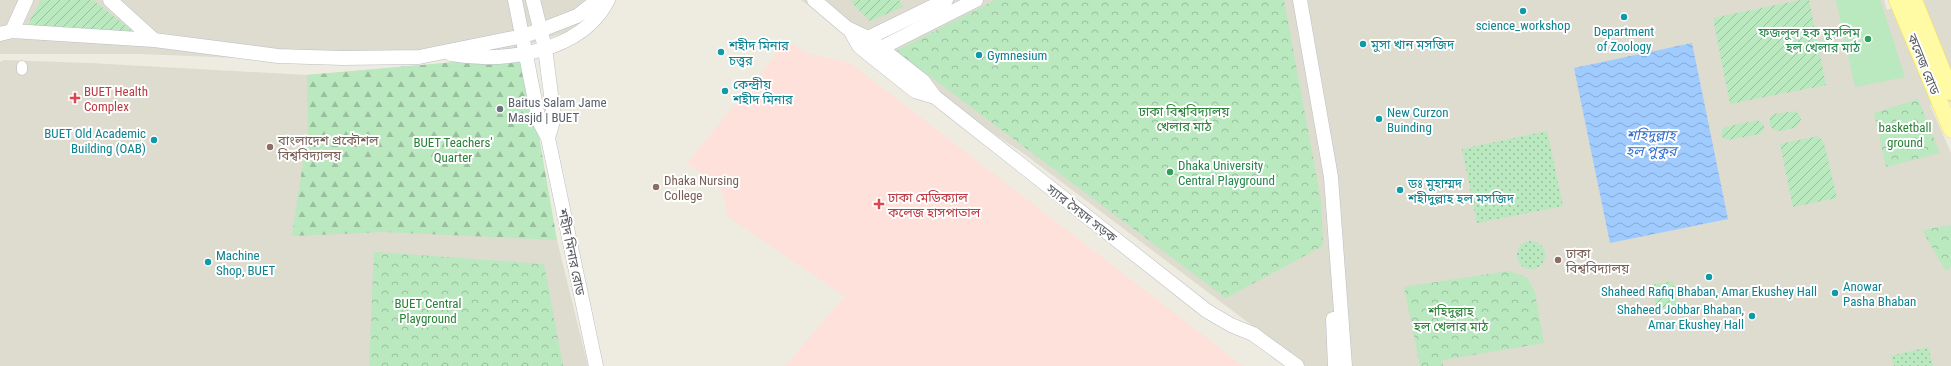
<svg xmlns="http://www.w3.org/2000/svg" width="1951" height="366" font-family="'Roboto Condensed','Noto Sans Bengali',sans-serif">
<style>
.education{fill:#dddccf}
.medical{fill:#fee1da}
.grass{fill:url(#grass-dots)}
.forest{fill:url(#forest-firs)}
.park{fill:url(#park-crowns)}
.garden{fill:url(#garden-furrows)}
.pitch{fill:#bae8bf}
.water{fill:url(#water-waves)}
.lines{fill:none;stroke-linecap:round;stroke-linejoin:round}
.minor-casing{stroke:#bbbdc4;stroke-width:11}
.secondary-casing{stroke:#bbbec6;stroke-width:15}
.primary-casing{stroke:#ffe048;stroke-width:17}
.minor{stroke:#fff;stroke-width:10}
.secondary{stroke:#fff;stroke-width:14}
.primary{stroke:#fffaa4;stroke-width:16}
.culture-dot{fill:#0f9aa8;stroke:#fff;stroke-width:1.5}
.leisure-dot{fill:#2e9e5b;stroke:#fff;stroke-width:1.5}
.health-dot{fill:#e0444e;stroke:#fff;stroke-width:1.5}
.worship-dot{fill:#6b7280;stroke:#fff;stroke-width:1.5}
.education-dot{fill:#8d6e63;stroke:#fff;stroke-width:1.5}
.labels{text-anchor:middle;stroke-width:4;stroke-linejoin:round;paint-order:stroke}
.culture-label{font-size:13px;fill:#0d838f;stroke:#fff;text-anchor:start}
.leisure-label{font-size:13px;fill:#27864d;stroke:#fff;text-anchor:end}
.street-label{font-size:13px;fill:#595d63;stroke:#fff}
.health-label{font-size:13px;fill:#be3a42;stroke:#fff;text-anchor:start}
.worship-label{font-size:13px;fill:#5b616d;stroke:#fff;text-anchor:start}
.park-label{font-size:13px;fill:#2b8239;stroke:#fff}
.education-label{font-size:13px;fill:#785e54;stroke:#fff;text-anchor:start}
.water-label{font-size:14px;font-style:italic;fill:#3770ce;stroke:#fff}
</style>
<defs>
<pattern id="grass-dots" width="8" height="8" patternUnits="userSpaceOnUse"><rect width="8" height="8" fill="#bae8bf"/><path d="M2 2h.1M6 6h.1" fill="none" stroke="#9abf9f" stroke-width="1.8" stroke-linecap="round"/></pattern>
<pattern id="forest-firs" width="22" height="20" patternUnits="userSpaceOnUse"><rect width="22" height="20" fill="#bae8bf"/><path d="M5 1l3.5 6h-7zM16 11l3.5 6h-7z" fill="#9abf9f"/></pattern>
<pattern id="park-crowns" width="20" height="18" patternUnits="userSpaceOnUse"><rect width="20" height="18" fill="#bae8bf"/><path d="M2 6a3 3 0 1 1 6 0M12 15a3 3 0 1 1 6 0" fill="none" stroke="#9abf9f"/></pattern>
<pattern id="garden-furrows" width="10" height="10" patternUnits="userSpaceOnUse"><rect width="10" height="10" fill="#bae8bf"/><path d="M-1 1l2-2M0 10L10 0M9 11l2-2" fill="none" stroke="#9abf9f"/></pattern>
<pattern id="water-waves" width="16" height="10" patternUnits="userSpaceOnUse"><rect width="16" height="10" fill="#9fcbff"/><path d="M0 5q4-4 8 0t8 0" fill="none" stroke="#85a8d2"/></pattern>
</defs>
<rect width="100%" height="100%" fill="#eeece0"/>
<path class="education" d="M0 0H606L582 27 521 47 499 52 337 62 140 54H0Z
M801 0H1884L1887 10 1918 0H1951V102L1930 105 1951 153V366H1306L1023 153 854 39Z
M525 56 552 220 588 366H0V62L4 60 90 63 307 75Z"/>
<path class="medical" d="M787 41 809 54 849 62 1243 366H785L851 289 844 296 728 217 722 190 687 163Z"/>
<path class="grass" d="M1547 131 1563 206 1477 223 1462 149Z
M1517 255a14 14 0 1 1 28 0a14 14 0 1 1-28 0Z
M1928 347 1933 366H1894L1891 356Z"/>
<path class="forest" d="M525 56 557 240 384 232 292 236 308 129 307 75Z"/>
<path class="park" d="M995 0H1284L1321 201 1323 246 1226 298 896 51Z
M1918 99 1940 153 1886 167 1874 113Z
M1951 225V267L1946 271 1922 230Z
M374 252 544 264 563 366H369Z
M1508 271 1527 277 1535 293 1544 343 1442 360 1443 366H1420L1404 287Z"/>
<path class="garden" d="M41 0H93L135 33 27 26Z
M855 0H899L903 7 870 21 851 2Z
M1801 0H1809L1826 85 1730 104 1713 18Z
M1795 111 1799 114 1801 120 1796 127C1787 130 1776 134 1770 126V118L1774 114Z
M1758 120 1764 125V129L1760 134 1728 140 1722 137V129L1725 127Z
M1818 136 1824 143 1837 198 1793 207 1780 144Z
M1673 281 1678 306 1657 310 1652 285Z"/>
<path class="pitch" d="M1836 0H1880L1905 77 1855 87Z"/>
<path class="water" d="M1692 43 1728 219 1610 243 1574 68Z"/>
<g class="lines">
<defs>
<path id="minor" d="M22 70V66"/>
<path id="secondary" d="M110 0 154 40
M515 0 539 121 548 138 596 366
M533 0 545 48 554 118 548 138
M814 0 847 28 868 38 923 81 935 97 1207 311 1231 325 1253 334 1297 366
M1300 0 1331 177 1345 366
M850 30 859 46 871 56 915 91 935 97
M12 31 26 0
M0 34 12 31 154 40 278 56 342 58 419 57 523 36 541 30 577 16 598 0
M863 43 868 38 946 0
M451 54C504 63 581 53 608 0
M871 56 881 48 976 0
M1333 319 1335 366"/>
<path id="primary" d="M1897 0 1951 129
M1914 0 1951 92"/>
</defs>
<use href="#minor" class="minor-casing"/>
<use href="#secondary" class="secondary-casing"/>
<use href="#primary" class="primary-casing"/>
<use href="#minor" class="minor"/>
<use href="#secondary" class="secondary"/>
<use href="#primary" class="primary"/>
</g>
<g class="culture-dot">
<circle cx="1523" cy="11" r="4"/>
<circle cx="1624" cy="17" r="4"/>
<circle cx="1363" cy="44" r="4"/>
<circle cx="721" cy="52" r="4"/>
<circle cx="979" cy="55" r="4"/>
<circle cx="725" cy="91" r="4"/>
<circle cx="1379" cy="119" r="4"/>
<circle cx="154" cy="140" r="4"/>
<circle cx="1400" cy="190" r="4"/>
<circle cx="208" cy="262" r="4"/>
<circle cx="1709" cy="277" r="4"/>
<circle cx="1835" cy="293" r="4"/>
<circle cx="1752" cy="316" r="4"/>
</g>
<g class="leisure-dot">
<circle cx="1868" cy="39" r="4"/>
<circle cx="1170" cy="172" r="4"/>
</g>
<g class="health-dot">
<path d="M73 92h4v4h4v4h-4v4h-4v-4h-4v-4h4z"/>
<path d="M877 198h4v4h4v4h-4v4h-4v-4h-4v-4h4z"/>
</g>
<circle class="worship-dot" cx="500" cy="109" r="4"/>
<g class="education-dot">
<circle cx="270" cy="147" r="4"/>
<circle cx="656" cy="187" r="4"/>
<circle cx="1558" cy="260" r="4"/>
</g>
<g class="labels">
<g class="culture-label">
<text x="1523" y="30" text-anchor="middle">science_workshop</text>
<text x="1624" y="36" text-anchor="middle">Department<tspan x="1624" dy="15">of Zoology</tspan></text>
<text x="1371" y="49">মুসা খান মসজিদ</text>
<text x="729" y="50">শহীদ মিনার<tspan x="729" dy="15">চত্ত্বর</tspan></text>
<text x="987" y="60">Gymnesium</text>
<text x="733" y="89">কেন্দ্রীয়<tspan x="733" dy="15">শহীদ মিনার</tspan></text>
<text x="1387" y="117">New Curzon<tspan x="1387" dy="15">Buinding</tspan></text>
<text x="146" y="138" text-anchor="end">BUET Old Academic<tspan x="146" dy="15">Building (OAB)</tspan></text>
<text x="1408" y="188">ডঃ মুহাম্মদ<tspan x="1408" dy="15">শহীদুল্লাহ হল মসজিদ</tspan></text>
<text x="216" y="260">Machine<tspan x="216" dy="15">Shop, BUET</tspan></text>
<text x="1843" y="291">Anowar<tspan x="1843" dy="15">Pasha Bhaban</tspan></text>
<text x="1709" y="296" text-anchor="middle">Shaheed Rafiq Bhaban, Amar Ekushey Hall</text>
<text x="1744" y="314" text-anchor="end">Shaheed Jobbar Bhaban,<tspan x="1744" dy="15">Amar Ekushey Hall</tspan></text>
</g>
<g class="leisure-label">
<text x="1860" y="37">ফজলুল হক মুসলিম<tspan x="1860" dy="15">হল খেলার মাঠ</tspan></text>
<text x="1178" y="170" text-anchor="start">Dhaka University<tspan x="1178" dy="15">Central Playground</tspan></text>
</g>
<g class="street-label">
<text transform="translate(1924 64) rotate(68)" y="5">কলেজ রোড</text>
<text transform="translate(1082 213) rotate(38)" y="5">স্যার সৈয়দ সড়ক</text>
<text transform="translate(572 252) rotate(78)" y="5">শহীদ মিনার রোড</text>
</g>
<g class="health-label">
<text x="84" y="96">BUET Health<tspan x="84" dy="15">Complex</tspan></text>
<text x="888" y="202">ঢাকা মেডিক্যাল<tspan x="888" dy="15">কলেজ হাসপাতাল</tspan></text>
</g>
<g class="worship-label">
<text x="508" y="107">Baitus Salam Jame<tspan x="508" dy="15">Masjid | BUET</tspan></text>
</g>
<g class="park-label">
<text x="1184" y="116">ঢাকা বিশ্ববিদ্যালয়<tspan x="1184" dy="15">খেলার মাঠ</tspan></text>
<text x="1905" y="132">basketball<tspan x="1905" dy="15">ground</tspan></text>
<text x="453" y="147">BUET Teachers'<tspan x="453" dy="15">Quarter</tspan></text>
<text x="428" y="308">BUET Central<tspan x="428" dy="15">Playground</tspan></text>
<text x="1451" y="316">শহিদুল্লাহ<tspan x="1451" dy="15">হল খেলার মাঠ</tspan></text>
</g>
<g class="education-label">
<text x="278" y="145">বাংলাদেশ প্রকৌশল<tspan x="278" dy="15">বিশ্ববিদ্যালয়</tspan></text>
<text x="664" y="185">Dhaka Nursing<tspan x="664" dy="15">College</tspan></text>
<text x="1566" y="258">ঢাকা<tspan x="1566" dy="15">বিশ্ববিদ্যালয়</tspan></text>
</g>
<g class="water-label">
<text x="1651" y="140">শহিদুল্লাহ<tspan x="1651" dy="16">হল পুকুর</tspan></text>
</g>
</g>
</svg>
